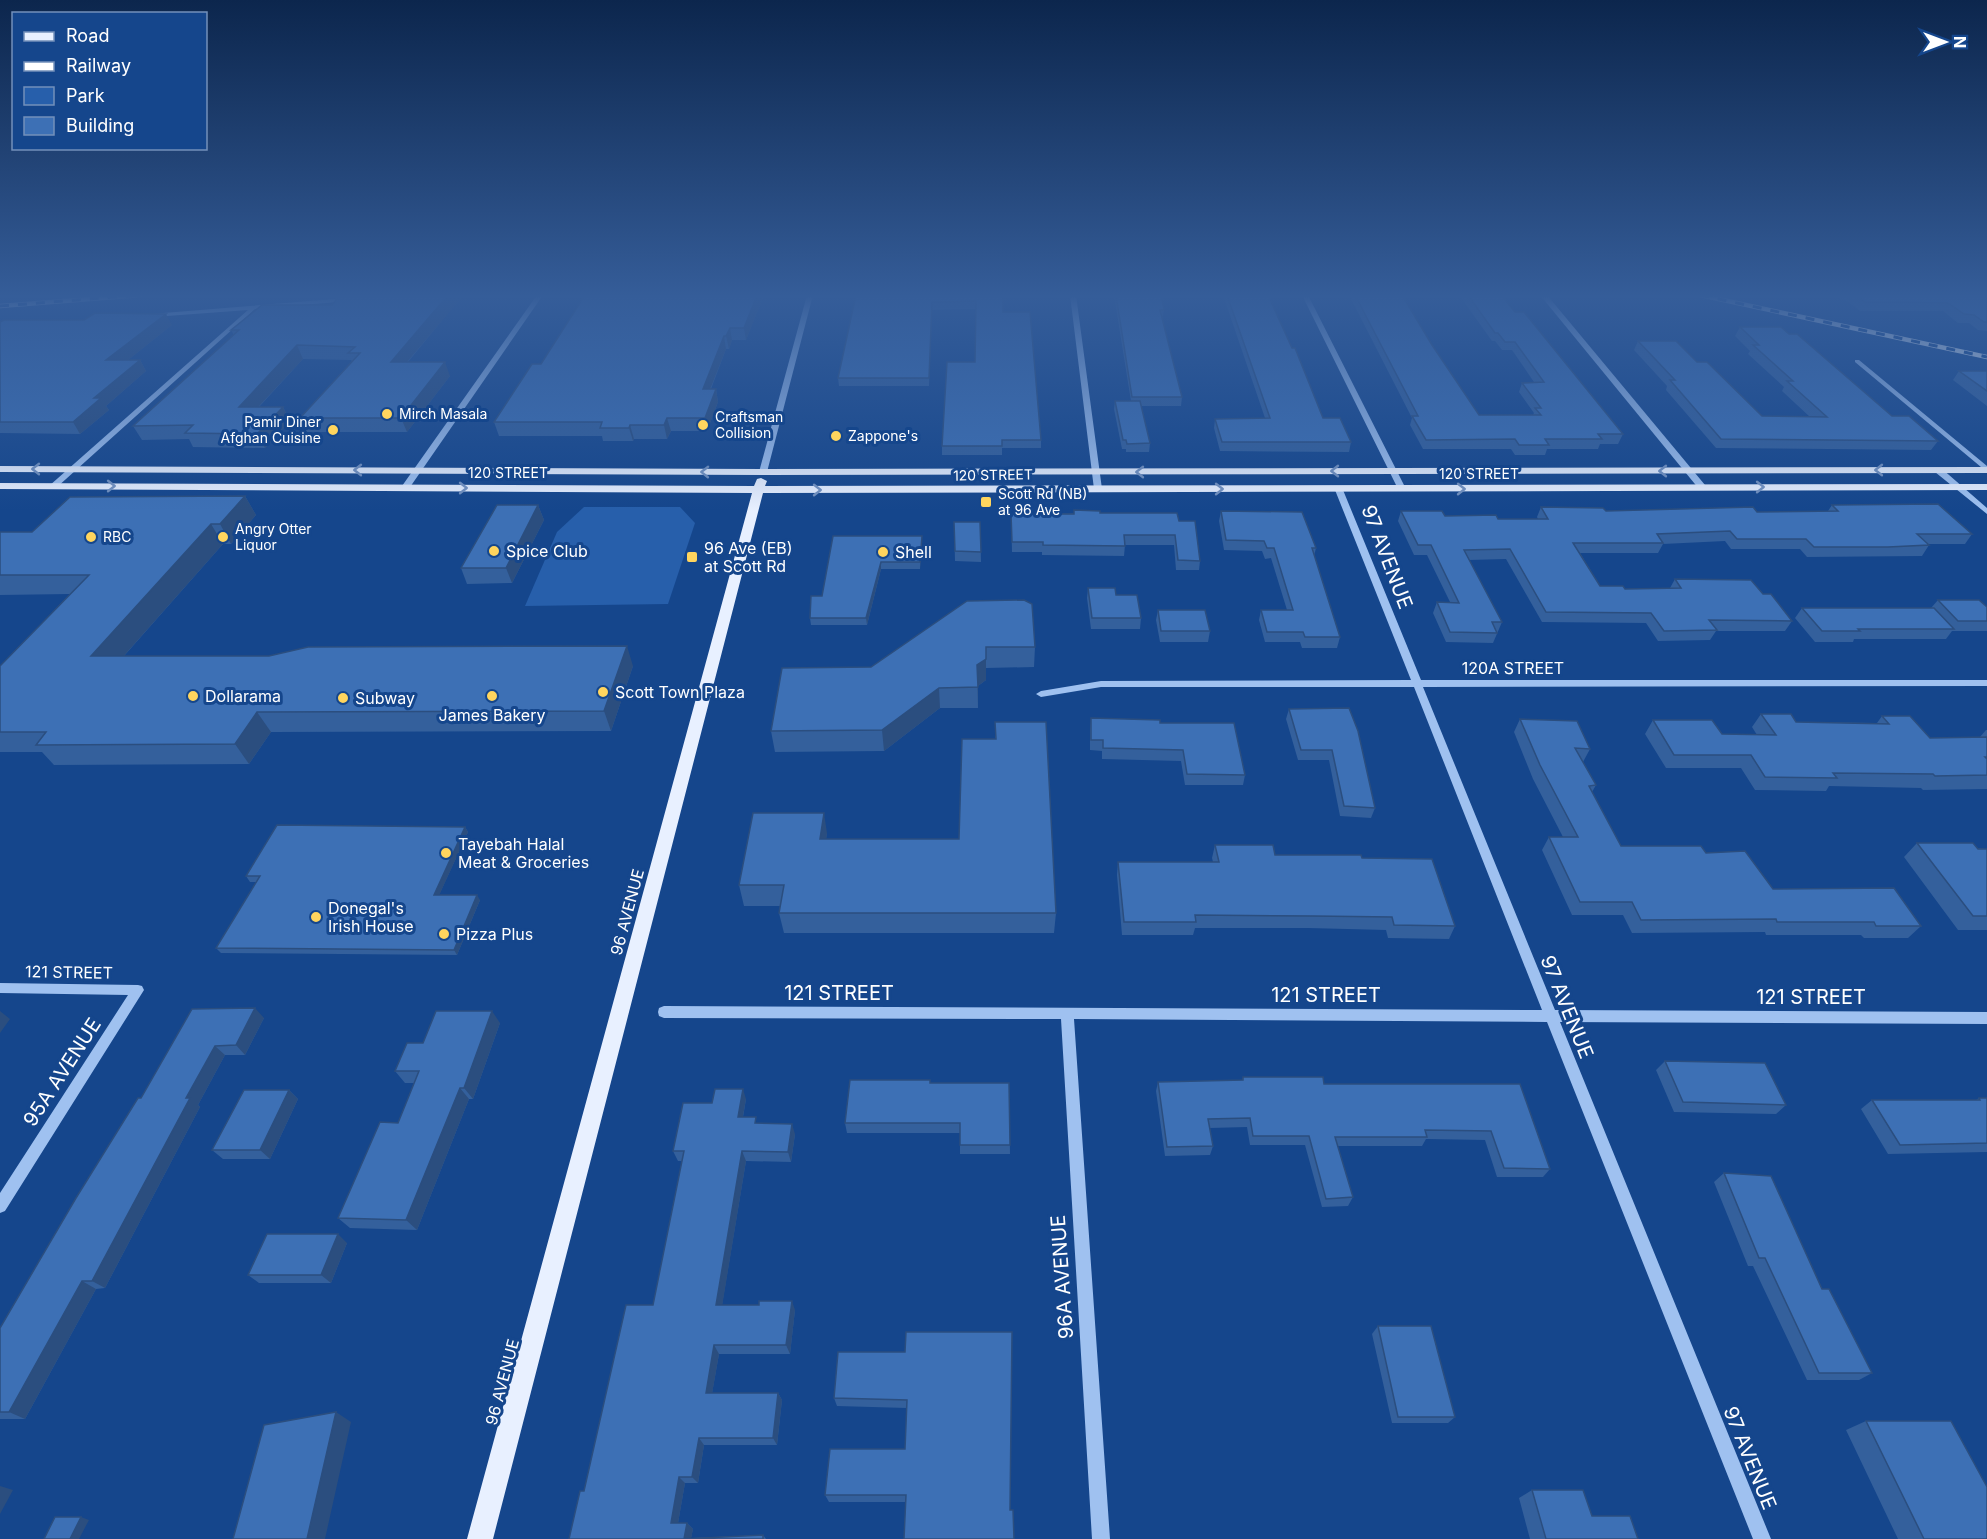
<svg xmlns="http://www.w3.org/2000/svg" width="1987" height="1539" font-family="Inter,sans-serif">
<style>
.green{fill:#275fab}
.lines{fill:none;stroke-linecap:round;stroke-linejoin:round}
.minor{fill:#9fc1f0;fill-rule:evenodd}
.major{fill:#e8f0ff;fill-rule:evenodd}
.rail-casing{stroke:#fff;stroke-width:4.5}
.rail{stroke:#15468c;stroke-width:3;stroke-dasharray:9;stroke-linecap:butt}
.wall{fill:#34609c}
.shaded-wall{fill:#2b4e7f}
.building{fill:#3d70b5;stroke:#2b4e7f;stroke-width:1.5}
.oneway{stroke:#7492c0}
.poi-dot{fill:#ffd55e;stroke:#15468c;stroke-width:2}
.labels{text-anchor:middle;stroke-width:6;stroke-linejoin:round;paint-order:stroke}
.far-poi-label{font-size:14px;fill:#fff;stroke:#15468c;text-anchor:start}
.far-street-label{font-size:14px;fill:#fff;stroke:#15468c}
.poi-label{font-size:16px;fill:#fff;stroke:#15468c;text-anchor:start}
.street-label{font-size:16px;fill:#fff;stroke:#15468c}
.near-street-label{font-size:20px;fill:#fff;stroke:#15468c}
</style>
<rect width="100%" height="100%" fill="#15468c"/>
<path class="green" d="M584 507H680L695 523 668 604 525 606 557 532Z"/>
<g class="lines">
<path class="minor" d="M537 295H543L408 490H402V486Z
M807 295H813L767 472 766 474H760L759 472Z
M1070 295H1076L1102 489 1098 491 1094 489Z
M1302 295H1308L1406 489 1405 491H1399L1398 489Z
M1540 295H1547L1705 485V489H1699Z
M347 298 350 300 349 301 255 309 56 488H50L49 486 248 310 153 317 151 316V314Z
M1855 360H1859L1987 466V472L1855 362Z
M1935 468H1941L1987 508V514L1935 472Z
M1336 488H1342L1343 490 1421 680H1987V686L1423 687 1555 1010 1987 1012V1024L1560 1022 1771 1539H1753L1547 1022 1074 1019 1110 1539H1092L1061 1019 664 1018 659 1016 658 1012 659 1008 664 1006 1542 1010 1414 687H1101L1041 697 1036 694 1041 691 1101 681 1411 680 1335 490Z
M0 983 138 985 142 986 144 990 5 1211 0 1213V1193L128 995 0 993Z"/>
<path class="major" d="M0 466 763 469 1987 467V473L763 475 0 472Z
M761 478 767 481 765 486 1987 484V490L763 493 493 1539H467L752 493 0 489V483L754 486 757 479Z"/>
<defs>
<path id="rail" d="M1700 295 1987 357
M0 306 141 295"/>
</defs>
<use href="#rail" class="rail-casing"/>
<use href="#rail" class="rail"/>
</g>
<path class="wall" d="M340 295H463L408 362 450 376 407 432H307L300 418 352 361 351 360 303 359 259 407H283L290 421 265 448 193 447 189 439 142 440 133 426 234 335 231 330 332 305Z
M585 295H764L746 340H732L729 349H726L711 389H716L718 402 707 431H671L667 439H634L633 441H603L602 436H499L494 422 541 364Z
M856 295H1003V312L1041 440V448H1002V455H942V446L975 362 976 309 932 310 929 386H839L838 378Z
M1114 295H1161L1164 310 1162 319 1182 397 1181 406H1141L1150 443 1149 452H1126V449H1122L1114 409 1115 401H1131Z
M1223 295H1268L1323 418 1351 442 1349 452 1220 451 1214 428 1215 419 1265 418Z
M1349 295H1403V297L1432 345 1479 415H1533L1534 413 1519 392 1522 383 1534 382 1512 350H1502L1495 341H1492L1459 295H1501L1623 434 1618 444H1600L1598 449H1547L1545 455H1515L1511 449H1423L1410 425 1412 418Z
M1835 295H1987V331L1978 330 1969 323H1958L1943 311H1860L1847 301 1841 300Z
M0 322 172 325 128 360H140L146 371 106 406 109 410 80 434 0 433Z
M1740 327 1892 416 1938 441 1931 450 1716 448 1666 390 1667 386 1634 350 1638 341 1697 362 1762 416 1810 417 1782 391 1784 387 1748 354 1750 351 1735 336Z
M1959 371H1987V406L1953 380Z
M245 496 256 515 231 544H223L124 656 633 666 611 731 271 732 249 764 54 765 42 752H0V666L70 594 0 595V532H32Z
M538 505 544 520 512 583 467 584 461 568Z
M1832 505 1972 534 1965 544H1928L1929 545 1922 556 1807 557 1800 549H1731L1725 541 1663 544 1658 553H1580L1600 586 1625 589 1670 588 1675 579 1763 594 1792 621 1785 631H1716L1710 640 1658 641 1646 623 1542 622 1506 559 1469 560 1502 622 1493 643 1446 642 1433 613 1437 602H1450L1427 555H1414L1398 521 1401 511 1445 516 1498 519H1538L1537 517 1541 507 1606 511 1757 512 1828 511Z
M1221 511 1316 548 1314 556 1340 637 1337 648H1302L1300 642H1265L1259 620 1261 610H1287L1271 558 1265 559 1262 551 1224 550 1219 521Z
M1100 513 1179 521 1200 561 1199 570H1176L1174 545H1125L1124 556 1042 555V552H1012L1011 514Z
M954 522H980L981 562 955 561Z
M922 536 920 569H881L867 625H811L810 618 822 596Z
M1088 588 1116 595 1141 618 1140 629H1091L1087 598Z
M1938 600 1987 607V631H1952L1946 639H1854L1853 642H1815L1795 618 1802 608H1931Z
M967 601 1035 647 1034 667 986 668V680L978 686V708H940L884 751 775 752 771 731 871 667Z
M1158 610 1210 631 1208 642H1160L1156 620Z
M1289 709 1358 731 1375 808 1371 818 1340 816 1329 760H1298L1286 719Z
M1761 714 1796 722 1877 723 1882 716 1930 738 1980 737 1986 730H1987V789L1923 790 1921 788 1829 786 1826 791 1755 790 1741 768H1666L1645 734 1653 720 1722 734 1757 735 1752 727Z
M1091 718 1160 723 1245 775 1243 785H1185L1181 761 1102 759V751L1090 750V728Z
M1520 719 1590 749 1583 762 1596 785 1592 792 1621 846 1706 853 1773 889 1921 926 1908 938H1864L1861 935H1766L1765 932 1632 933 1623 915H1572L1542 850 1549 837H1563L1533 779 1514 732Z
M995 722 1056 913 1054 933H784L779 913 780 906H744L739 885 827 833 826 839H959L995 739Z
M465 827 468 832 439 895 480 900 457 955 221 953 216 948 257 882H250L246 876Z
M1917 843 1987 849V930H1958L1904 857Z
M1215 845 1275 855 1362 858 1455 926 1449 939 1388 938 1386 930 1308 928H1195L1193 935H1122L1117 875 1118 862H1213L1212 858Z
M192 1009 264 1018 245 1055H225L198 1105 200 1107 105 1288 96 1289 25 1419H0V1328L141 1098Z
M500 1023 473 1099H469L417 1230 350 1228 338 1218 398 1123 414 1083H405L395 1071 423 1043Z
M1665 1061 1786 1105 1776 1114 1674 1112 1656 1070Z
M1243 1077 1324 1084H1520L1550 1169 1543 1177H1497L1485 1140 1426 1139 1422 1146H1337L1353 1197 1348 1206 1322 1207 1305 1145H1250L1247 1127 1210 1128 1213 1146 1210 1155 1165 1156 1156 1091 1158 1082 1242 1080Z
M931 1083H1009L1010 1154H960V1133H847L845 1123Z
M289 1090 298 1099 270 1159H223L212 1150Z
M1979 1098H1987V1152L1888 1154 1861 1109 1872 1100H1976Z
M746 1099 743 1117 758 1124 795 1134 791 1162 746 1161 722 1305 795 1310 790 1354H719L712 1393H778L782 1400 777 1445H704L698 1483H685L678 1523H687L693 1529 691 1538 763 1535 766 1539H569L584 1491 653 1305 682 1161H678L673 1151 712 1103Z
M1724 1173 1872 1373 1859 1380H1807L1753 1266H1748L1714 1182Z
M347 1243 331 1283H259L248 1275Z
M1378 1326 1455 1417 1448 1423H1392L1372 1334Z
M1012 1332 906 1502H829L825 1495 905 1449 907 1408 837 1406 834 1398 905 1352Z
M1866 1421 1987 1539H1898L1846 1430Z
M1532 1490 1592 1516 1638 1539H1530L1519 1498Z"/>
<path class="shaded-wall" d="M448 295 463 296 396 375 391 362Z
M757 295H764L746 340 744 328Z
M932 302V310L929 386V378Z
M166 314 172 325 113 372 106 360Z
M730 328 732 340 729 349 726 336Z
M724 336 726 349 705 402 703 389Z
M297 345 303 359 246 420 239 407Z
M140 360 146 371 106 406 109 410 80 434 73 422 94 398Z
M445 362 450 376 407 432 401 418Z
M716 389 718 402 707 431 705 418Z
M283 407 290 421 265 448 257 434Z
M667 418 671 431 667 439 664 425Z
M630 425 634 439 633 441 629 428Z
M245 496 256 515 231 544 220 524Z
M538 505 544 520 512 583 506 568Z
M211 524 223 544 106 676 91 656Z
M922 536V542L920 569V562Z
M881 562V569L867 625 866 618Z
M627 646 633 666 611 731 604 711Z
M986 647V680L978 686V708L977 665Z
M939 688 940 708 884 751 882 730Z
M257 712 271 732 249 764 235 744Z
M824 813 827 833 824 859 820 839Z
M465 827 468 832 437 900 434 895Z
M477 895 480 900 457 955 454 950Z
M255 1008 264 1018 245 1055 236 1045Z
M0 1011 10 1019 0 1033Z
M492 1011 500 1023 473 1099 464 1088Z
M215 1046 225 1055 198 1105 200 1107 105 1288 92 1281 186 1098Z
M460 1088 469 1099 417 1230 406 1220Z
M743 1089 746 1099 741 1127 738 1117Z
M289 1090 298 1099 270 1159 260 1150Z
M792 1124 795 1134 791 1162 788 1152Z
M742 1151 746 1161 721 1313 716 1305Z
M338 1234 347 1243 331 1283 321 1275Z
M82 1281 96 1289 25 1419 9 1412Z
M792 1301 795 1310 790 1354 786 1345Z
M714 1345 719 1354 711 1400 706 1393Z
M778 1393 782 1400 777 1445 773 1438Z
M336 1412 351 1422 325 1539H307Z
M699 1438 704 1445 698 1483 692 1477Z
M679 1477 685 1483 677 1529 671 1523Z
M0 1486 13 1490 0 1514Z
M81 1517 89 1520 79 1539H70Z
M687 1523 693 1529 691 1539H684Z"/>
<path class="building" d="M340 295H448L391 362H445L401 418H300L360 353H348L355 347 297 345 239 407H283L257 434 185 433 193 425 133 426 239 330H231L262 305H332Z
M585 295H757L744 328H730L726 336H724L703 389H716L705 418H667L664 425H630L629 428H600L602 422H494L532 364H541Z
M856 295H1003V312H1030L1041 440H1002V446H942L947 362H975L976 301 932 302 929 378H838Z
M1116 295H1161L1164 310H1160L1182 397H1132Z
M1227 295H1268L1292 348H1295L1323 418H1340L1351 442H1222L1215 419 1270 418Z
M1355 295H1402L1432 345 1479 415H1541L1535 408H1541L1522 383 1544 382 1515 342H1505L1498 333H1495L1468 295H1501L1515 312H1524L1623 434H1598L1602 439H1545L1549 445H1519L1515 439 1426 440 1412 416H1418Z
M1856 295H1987V322H1984L1974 315 1964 314 1948 303 1865 302Z
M95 313 166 314 106 360H140L94 398H101L73 422H0V322L4 320H84Z
M1740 327H1781L1789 334H1797L1892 416H1909L1938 441 1721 439 1670 380H1675L1638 341H1676L1697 362H1707L1762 416 1827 417 1787 381H1793L1753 345H1759Z
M1959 371H1987V391Z
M1115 401H1140L1150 443 1127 444 1126 440H1123Z
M245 496 220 524H211L91 656H269L308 647 627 646 604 711 257 712 235 744 36 745 46 732H0V666L89 575H0V532H32L70 497Z
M1938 504 1972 534H1917L1929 545 1888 547H1814L1806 539H1737L1730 531 1657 534 1663 543H1573L1600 586H1623L1625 589 1681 588 1675 579 1751 580 1763 594H1771L1792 621 1709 620 1717 630 1664 631 1651 613 1546 612 1510 549 1464 550 1502 622H1492L1497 633 1450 632 1437 602 1459 603 1431 545H1418L1401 511H1442L1445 516 1496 515 1498 519H1548L1541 507 1603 508 1606 511 1753 507 1757 512 1838 511 1832 505Z
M497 505H538L506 568H461Z
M1074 510 1100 511V513H1177L1179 521H1195L1200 561 1178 560 1175 535H1124L1125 546 1043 545V542H1012L1011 514H1074Z
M1221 511 1302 512 1316 548H1312L1340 637H1305L1303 632H1267L1261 610H1293L1274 548H1267L1264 541 1226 540Z
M954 522H980L981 552 955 551Z
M833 536H922L920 562H881L866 618H810L811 596H822Z
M1088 588H1115L1116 595H1137L1141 618H1092Z
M1024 600 1032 604 1035 647H986V659L977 665 978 687 939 688 882 730 771 731 782 668 871 667 967 601Z
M1938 600H1979L1987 607V621H1958Z
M1802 608H1934L1954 629H1858L1860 631H1822Z
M1158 610H1205L1210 631H1161Z
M1349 708 1358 731 1375 808 1344 806 1332 750H1301L1289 709Z
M1761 714H1791L1796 722 1889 724 1882 716H1910L1930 738 1987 737V757H1985L1987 759V775L1935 776 1933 774 1833 773 1837 778 1765 777 1751 755H1674L1653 720H1712L1722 734 1776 735Z
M1091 718 1160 720V723H1234L1245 775 1187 774 1183 750 1103 748V740H1091Z
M1520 719 1577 721 1590 749 1575 748 1596 785 1589 786 1621 846H1701L1706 853 1745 851 1773 889 1894 888 1921 926H1876L1874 922H1777L1776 919 1641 920 1632 902H1580L1549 837H1578L1540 765Z
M995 722H1046L1056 913H779L784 885H739L753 813H824L820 839H959L962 739H996Z
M277 825 465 827 434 895H477L454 950 216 948 260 876H246Z
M1917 843H1973L1978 849H1987V916H1973Z
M1215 845H1273L1275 855H1361L1362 858 1432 859 1455 926 1394 925 1392 917 1313 916 1195 915 1196 922H1124L1118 862H1219Z
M255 1008 236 1045 215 1046 186 1098H190L92 1281H82L9 1412H0V1328L76 1198 138 1098H141L192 1009Z
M436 1011H492L464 1088H460L406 1220 338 1218 380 1122 398 1123 419 1071H395L407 1043H423Z
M1665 1061 1765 1063 1786 1105 1683 1102Z
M1243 1077H1323L1324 1084H1520L1550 1169 1504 1168 1491 1131 1425 1130 1427 1137H1335L1353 1197 1326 1199 1309 1136H1253L1250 1118 1208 1119 1213 1146 1167 1147 1158 1082 1243 1080Z
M850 1080H930V1083H1009L1010 1145H960V1123H845Z
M715 1089H743L738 1117H756L755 1123 792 1124 788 1152 742 1151 716 1305H759V1301H792L786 1345H714L706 1393H778L773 1438H699L692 1477H679L671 1523H687L684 1539 763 1535V1539H569L580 1491H584L626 1305H653L684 1151H673L683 1103H712Z
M244 1090H289L260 1150H212Z
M1979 1098H1987V1143L1900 1145 1872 1100H1980Z
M1724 1173 1771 1176 1822 1289H1829L1872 1373H1819L1765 1258H1759Z
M267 1234H338L321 1275H248Z
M1378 1326H1431L1455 1417H1398Z
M906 1332H1012L1010 1510H1013L1014 1539H904L906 1495H825L830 1449H905L907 1400 834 1398 838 1352H905Z
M336 1412 307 1539H233L264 1425Z
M1866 1421H1951L1987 1487V1539H1924Z
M1532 1490H1583L1592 1516H1630L1638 1539H1546Z
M55 1517H81L70 1539H44Z"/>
<defs><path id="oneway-chevron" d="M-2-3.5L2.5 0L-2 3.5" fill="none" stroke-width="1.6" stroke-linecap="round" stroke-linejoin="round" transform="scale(1.5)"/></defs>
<g class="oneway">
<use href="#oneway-chevron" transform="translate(36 469) rotate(-180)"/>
<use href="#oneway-chevron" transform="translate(358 470) rotate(180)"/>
<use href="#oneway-chevron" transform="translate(1879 470) rotate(180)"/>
<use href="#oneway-chevron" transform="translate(1335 471) rotate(180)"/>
<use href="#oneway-chevron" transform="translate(1663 471) rotate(180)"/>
<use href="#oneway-chevron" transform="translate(705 472) rotate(-179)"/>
<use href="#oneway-chevron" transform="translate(1140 472) rotate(180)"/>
<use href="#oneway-chevron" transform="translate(111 486)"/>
<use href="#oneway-chevron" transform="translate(1760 487)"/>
<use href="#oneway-chevron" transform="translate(463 488)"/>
<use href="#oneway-chevron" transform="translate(1219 489)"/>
<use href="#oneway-chevron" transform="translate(1461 489)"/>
<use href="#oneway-chevron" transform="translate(817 490)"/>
</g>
<linearGradient id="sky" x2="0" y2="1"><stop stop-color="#0c264d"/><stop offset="0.58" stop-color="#355d99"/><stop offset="1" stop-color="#355d99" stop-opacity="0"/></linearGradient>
<rect width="1987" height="511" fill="url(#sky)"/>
<g class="poi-dot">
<circle cx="387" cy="414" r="6"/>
<circle cx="703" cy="425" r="6"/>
<circle cx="333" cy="430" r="6"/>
<circle cx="836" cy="436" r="6"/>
<rect x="980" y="496" width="12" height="12" rx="3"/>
<circle cx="91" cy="537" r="6"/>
<circle cx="223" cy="537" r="6"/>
<circle cx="494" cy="551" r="6"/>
<circle cx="883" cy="552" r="6"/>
<rect x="686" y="551" width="12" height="12" rx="3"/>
<circle cx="603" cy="692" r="6"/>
<circle cx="193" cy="696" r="6"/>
<circle cx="492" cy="696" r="6"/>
<circle cx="343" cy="698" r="6"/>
<circle cx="446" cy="853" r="6"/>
<circle cx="316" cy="917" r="6"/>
<circle cx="444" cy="934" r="6"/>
</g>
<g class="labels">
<g class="far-poi-label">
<text x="399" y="419">Mirch Masala</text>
<text x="715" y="422">Craftsman<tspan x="715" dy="16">Collision</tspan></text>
<text x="321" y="427" text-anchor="end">Pamir Diner<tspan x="321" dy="16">Afghan Cuisine</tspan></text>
<text x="848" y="441">Zappone's</text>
<text x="998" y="499">Scott Rd (NB)<tspan x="998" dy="16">at 96 Ave</tspan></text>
<text x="235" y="534">Angry Otter<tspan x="235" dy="16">Liquor</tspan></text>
<text x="103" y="542">RBC</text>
</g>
<g class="far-street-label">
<text x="508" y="478">120 STREET</text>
<text x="1479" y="479">120 STREET</text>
<text transform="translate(993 475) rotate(-1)" y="5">120 STREET</text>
</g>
<g class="poi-label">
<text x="704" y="554">96 Ave (EB)<tspan x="704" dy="18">at Scott Rd</tspan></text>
<text x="506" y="557">Spice Club</text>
<text x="895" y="558">Shell</text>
<text x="615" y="698">Scott Town Plaza</text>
<text x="205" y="702">Dollarama</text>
<text x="355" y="704">Subway</text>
<text x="492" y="721" text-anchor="middle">James Bakery</text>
<text x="458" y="850">Tayebah Halal<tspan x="458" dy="18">Meat &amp; Groceries</tspan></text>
<text x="328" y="914">Donegal's<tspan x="328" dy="18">Irish House</tspan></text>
<text x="456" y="940">Pizza Plus</text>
</g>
<g class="street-label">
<text x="1513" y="674">120A STREET</text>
<text transform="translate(627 912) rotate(-75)" y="6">96 AVENUE</text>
<text transform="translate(69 972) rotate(1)" y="6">121 STREET</text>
<text transform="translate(502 1382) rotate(-75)" y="6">96 AVENUE</text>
</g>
<g class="near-street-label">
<text transform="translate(1387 557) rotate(69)" y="7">97 AVENUE</text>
<text x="839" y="1000">121 STREET</text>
<text x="1326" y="1002">121 STREET</text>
<text x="1811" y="1004">121 STREET</text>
<text transform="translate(1567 1007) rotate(68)" y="7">97 AVENUE</text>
<text transform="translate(62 1072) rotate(-57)" y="7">95A AVENUE</text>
<text transform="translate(1062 1277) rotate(-94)" y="7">96A AVENUE</text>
<text transform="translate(1750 1458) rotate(68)" y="7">97 AVENUE</text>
</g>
</g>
<rect x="12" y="12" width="195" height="138" fill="#15468c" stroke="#7390ba" stroke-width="1.5"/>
<rect x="24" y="32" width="30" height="9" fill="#e8f0ff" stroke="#7390ba" stroke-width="1.5"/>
<text x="66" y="42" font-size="18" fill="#ffffff">Road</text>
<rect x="24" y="62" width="30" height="9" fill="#ffffff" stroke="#7390ba" stroke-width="1.5"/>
<text x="66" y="72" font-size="18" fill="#ffffff">Railway</text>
<rect x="24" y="87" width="30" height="18" fill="#275fab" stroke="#7390ba" stroke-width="1.5"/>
<text x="66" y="102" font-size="18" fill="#ffffff">Park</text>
<rect x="24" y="117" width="30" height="18" fill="#3d70b5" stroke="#7390ba" stroke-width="1.5"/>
<text x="66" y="132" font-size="18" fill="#ffffff">Building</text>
<g transform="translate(1945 42) rotate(90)" stroke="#15468c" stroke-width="4.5" paint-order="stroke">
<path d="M0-4.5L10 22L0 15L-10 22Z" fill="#ffffff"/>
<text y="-9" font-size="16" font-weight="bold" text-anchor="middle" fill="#ffffff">N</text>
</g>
</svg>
